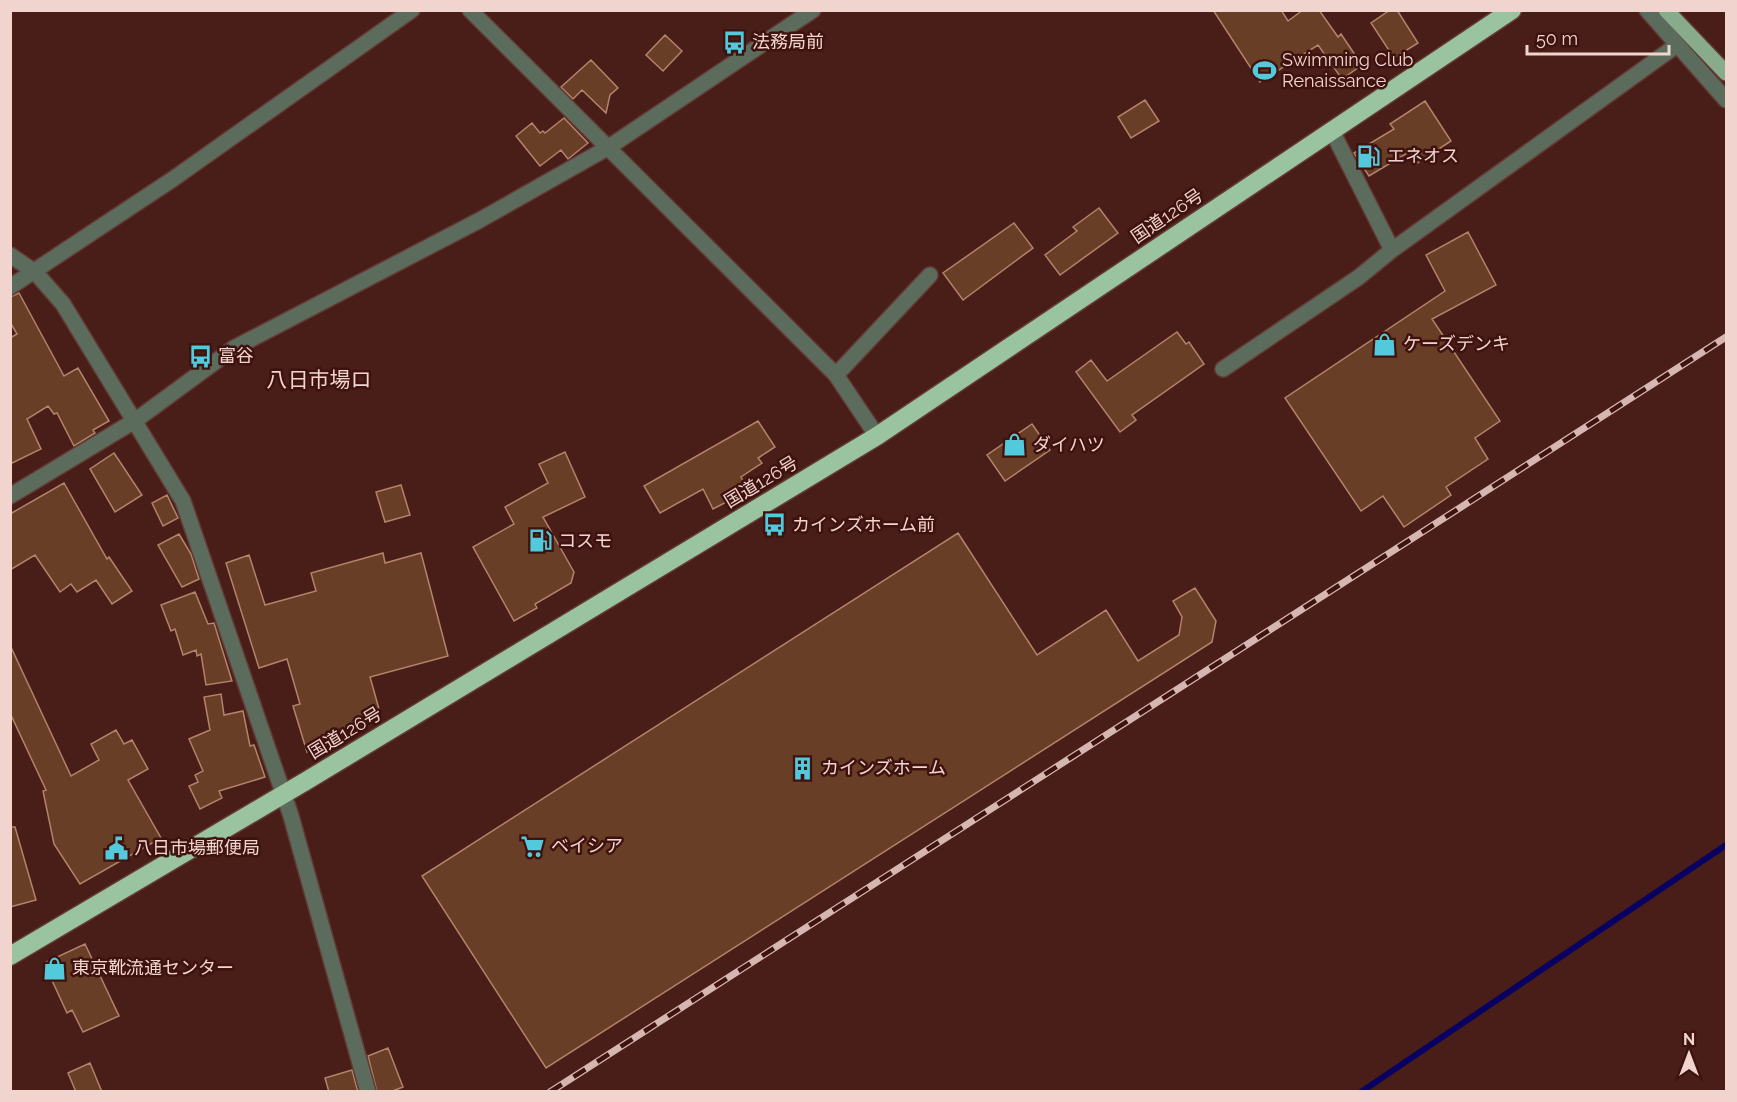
<svg xmlns="http://www.w3.org/2000/svg" width="1737" height="1102" font-family="Raleway,'Noto Sans JP',sans-serif">
<style>
.lines{fill:none;stroke-linecap:round;stroke-linejoin:round}
.stream{stroke:#080062;stroke-width:6}
.building{fill:#693e27;stroke:#b3836a;stroke-width:1.5}
.minor-casing{stroke:#643a35;stroke-width:18}
.major-casing{stroke:#643a35;stroke-width:18}
.highway-casing{stroke:#643a35;stroke-width:21}
.minor{stroke:#5b6c5d;stroke-width:15}
.major{stroke:#88ab8c;stroke-width:15}
.highway{stroke:#99c49f;stroke-width:18}
.rail-casing{stroke:#d6b6b1;stroke-width:7}
.rail{stroke:#3e120e;stroke-width:4.5;stroke-dasharray:14;stroke-linecap:butt}
.labels{text-anchor:middle;stroke-width:5;stroke-linejoin:round;paint-order:stroke}
.poi-label{font-size:18px;fill:#f2d4cf;stroke:#3e120e;text-anchor:start}
.street-label{font-size:18px;fill:#f2d4cf;stroke:#3e120e}
.quarter-label{font-size:21px;fill:#f2d4cf;stroke:#3e120e}
</style>
<rect width="100%" height="100%" fill="#491d18"/>
<g class="lines">
<path class="stream" d="M1361 1092 1726 845"/>
</g>
<path class="building" d="M1213 10H1281L1288 21 1303 10H1319L1338 37 1341 34 1362 65 1342 79 1318 45 1260 82Z
M1390 10H1397L1418 43 1394 58 1371 23Z
M665 35 682 51 663 71 646 55Z
M591 60 618 88 610 95 606 113 582 90 573 99 561 87Z
M1145 100 1159 121 1131 138 1118 117Z
M1425 101 1451 141 1416 164 1409 152 1369 176 1354 153 1394 129 1390 124Z
M564 118 588 143 568 159 561 150 540 166 516 136 532 123 540 133 543 131 545 133Z
M1099 208 1118 233 1060 275 1045 255 1077 231 1073 227Z
M1014 223 1033 248 963 300 943 273Z
M1468 232 1496 285 1432 319 1500 421 1475 438 1488 459 1446 487 1451 495 1404 527 1383 496 1361 511 1285 398 1445 291 1426 255Z
M19 293 64 376 78 368 109 421 93 430 95 433 74 446 57 413 54 414 48 406 27 419 41 449 10 464V338L17 334 10 322V297Z
M1177 332 1186 344 1189 342 1204 364 1132 415 1136 420 1120 432 1076 372 1091 360 1107 381Z
M758 421 775 447 758 458 762 463 741 477 748 491 713 509 703 489 660 513 644 486Z
M1032 424 1050 450 1005 481 987 455Z
M565 452 585 497 543 517 574 572 571 583 535 604 537 608 514 621 473 547 514 524 505 507 548 483 539 464Z
M114 453 142 495 115 512 90 469Z
M64 483 107 559 109 557 132 591 112 604 96 580 77 592 71 584 60 592 35 555 10 570V514Z
M401 485 410 515 385 522 376 492Z
M167 495 178 518 163 526 152 503Z
M958 533 1037 655 1106 610 1138 661 1179 635 1182 617 1173 601 1195 588 1216 621 1212 642 546 1068 422 876Z
M179 534 191 554 199 579 182 587 158 545Z
M383 553 385 563 421 553 448 656 370 677 379 709 307 752 293 706 300 704 287 659 259 668 226 563 249 555 265 605 316 591 311 573Z
M195 592 208 624 214 623 232 681 206 685 201 654 197 656 196 650 183 655 175 629 171 631 161 605Z
M10 645 71 776 99 760 91 744 116 730 124 744 132 740 148 769 128 780 161 838 80 884 54 844 43 791 46 790 10 713Z
M221 694 224 715 243 711 250 746 254 745 265 777 219 791 222 798 200 809 189 786 198 782 195 775 203 771 189 739 210 730 204 697Z
M10 827H15L36 900 10 907Z
M85 944 119 1016 83 1032 72 1010 67 1013 44 963Z
M388 1048 403 1087 390 1092H377L368 1056Z
M90 1063 102 1092H76L68 1073Z
M352 1070 358 1092H329L325 1078Z"/>
<g class="lines">
<defs>
<path id="minor" d="M470 10 836 375 877 436
M1647 10 1726 100
M1332 131 1392 250
M10 255 35 272 63 304 183 501 291 816 368 1092
M10 287 173 179 412 10
M1223 369 1359 277 1392 250 1677 45
M836 375 930 275
M10 496 136 420 234 348 480 220 609 147 813 10"/>
<path id="major" d="M1666 10 1726 73"/>
<path id="highway" d="M10 956 306 781 877 436 1512 10"/>
</defs>
<use href="#minor" class="minor-casing"/>
<use href="#major" class="major-casing"/>
<use href="#highway" class="highway-casing"/>
<use href="#minor" class="minor"/>
<use href="#major" class="major"/>
<use href="#highway" class="highway"/>
<defs>
<path id="rail" d="M550 1092 1726 337"/>
</defs>
<use href="#rail" class="rail-casing"/>
<use href="#rail" class="rail"/>
</g>
<defs>
<symbol id="bus-bare" viewBox="-9 -9 18 18"><path d="M-5-6H5V4H4V6H2V4H-2V6H-4V4H-5ZM-3.5-4V0h7V-4ZM-3.5 1.2v1.5H-2V1.2ZM2 1.2v1.5H3.5V1.2Z" fill="#53cadc" stroke="#3e120e" stroke-width="2.5" paint-order="stroke"/></symbol>
<symbol id="stadium-bare" viewBox="-9 -9 18 18"><path d="M0-5a6.5 5 0 1 0 0 10a6.5 5 0 1 0 0-10ZM-3.5-1.8h7v3.6h-7Z" fill="#53cadc" stroke="#3e120e" stroke-width="2.5" paint-order="stroke"/></symbol>
<symbol id="fuel-bare" viewBox="-9 -9 18 18"><path d="M-5.5-6h7V0h2V4h1.3V-2.5L3-4.5l.8-.8L6-3V5H2.5V1h-1V6h-7ZM-4.2-4.7v3.2H.2V-4.7Z" fill="#53cadc" stroke="#3e120e" stroke-width="2.5" paint-order="stroke"/></symbol>
<symbol id="shop-bare" viewBox="-9 -9 18 18"><path d="M-5-2.5h2.3a2.7 3.5 0 0 1 5.4 0H5L5.5 6h-11ZM-1.5-2.5h3a1.5 2.3 0 0 0-3 0Z" fill="#53cadc" stroke="#3e120e" stroke-width="2.5" paint-order="stroke"/></symbol>
<symbol id="building-bare" viewBox="-9 -9 18 18"><path d="M-4-6H4V6H1V3H-1V6H-4ZM-2.5-4.3h1.7v1.8h-1.7ZM.8-4.3h1.7v1.8H.8ZM-2.5-1h1.7V.8h-1.7ZM.8-1h1.7V.8H.8Z" fill="#53cadc" stroke="#3e120e" stroke-width="2.5" paint-order="stroke"/></symbol>
<symbol id="supermarket-bare" viewBox="-9 -9 18 18"><path d="M-6-5.5h2.5l.6 2H6L4.5 2H-2.5L-4.4-4H-6ZM-1.5 3.2a1.3 1.3 0 1 0 .1 0ZM3 3.2a1.3 1.3 0 1 0 .1 0Z" fill="#53cadc" stroke="#3e120e" stroke-width="2.5" paint-order="stroke"/></symbol>
<symbol id="civic-bare" viewBox="-9 -9 18 18"><path d="M-.6-6.5H3V-4.5H.6V-3L4-1V1h2V6H-6V1h2V-1L-.6-3ZM-1.2 2.5V6h2.4V2.5Z" fill="#53cadc" stroke="#3e120e" stroke-width="2.5" paint-order="stroke"/></symbol>
</defs>
<g fill-rule="evenodd">
<use href="#bus-bare" x="718" y="26" width="33" height="33"/>
<use href="#stadium-bare" x="1248" y="54" width="33" height="33"/>
<use href="#fuel-bare" x="1352" y="140" width="33" height="33"/>
<use href="#shop-bare" x="1368" y="328" width="33" height="33"/>
<use href="#bus-bare" x="184" y="340" width="33" height="33"/>
<use href="#shop-bare" x="998" y="428" width="33" height="33"/>
<use href="#bus-bare" x="758" y="508" width="33" height="33"/>
<use href="#fuel-bare" x="524" y="524" width="33" height="33"/>
<use href="#building-bare" x="786" y="752" width="33" height="33"/>
<use href="#supermarket-bare" x="516" y="830" width="33" height="33"/>
<use href="#civic-bare" x="100" y="832" width="33" height="33"/>
<use href="#shop-bare" x="38" y="952" width="33" height="33"/>
</g>
<g class="labels">
<g class="poi-label">
<text x="752" y="48">法務局前</text>
<text x="1282" y="66">Swimming Club<tspan x="1282" dy="21">Renaissance</tspan></text>
<text x="1387" y="162">エネオス</text>
<text x="1403" y="350">ケーズデンキ</text>
<text x="218" y="362">富谷</text>
<text x="1033" y="451">ダイハツ</text>
<text x="792" y="531">カインズホーム前</text>
<text x="558" y="547">コスモ</text>
<text x="821" y="774">カインズホーム</text>
<text x="551" y="852">ベイシア</text>
<text x="134" y="854">八日市場郵便局</text>
<text x="72" y="974">東京靴流通センター</text>
</g>
<g class="street-label">
<text transform="translate(1167 216) rotate(-34)" y="6">国道126号</text>
<text transform="translate(761 482) rotate(-31)" y="6">国道126号</text>
<text transform="translate(345 733) rotate(-31)" y="6">国道126号</text>
</g>
<g class="quarter-label">
<text x="319" y="387">八日市場ロ</text>
</g>
</g>
<rect width="1737" height="1102" fill="none" stroke="#f2d4cf" stroke-width="24"/>
<g transform="translate(1689 1054)" stroke="#3e120e" stroke-width="4.5" paint-order="stroke">
<path d="M0-4.5L10 22L0 15L-10 22Z" fill="#f2d4cf"/>
<text y="-9" font-size="16" font-weight="bold" text-anchor="middle" fill="#f2d4cf">N</text>
</g>
<path d="M1527 45v9h142v-9" fill="none" stroke="#f2d4cf" stroke-width="3"/>
<text x="1536" y="45" font-size="18" fill="#f2d4cf" stroke="#3e120e" stroke-width="4.5" paint-order="stroke">50 m</text>
</svg>
